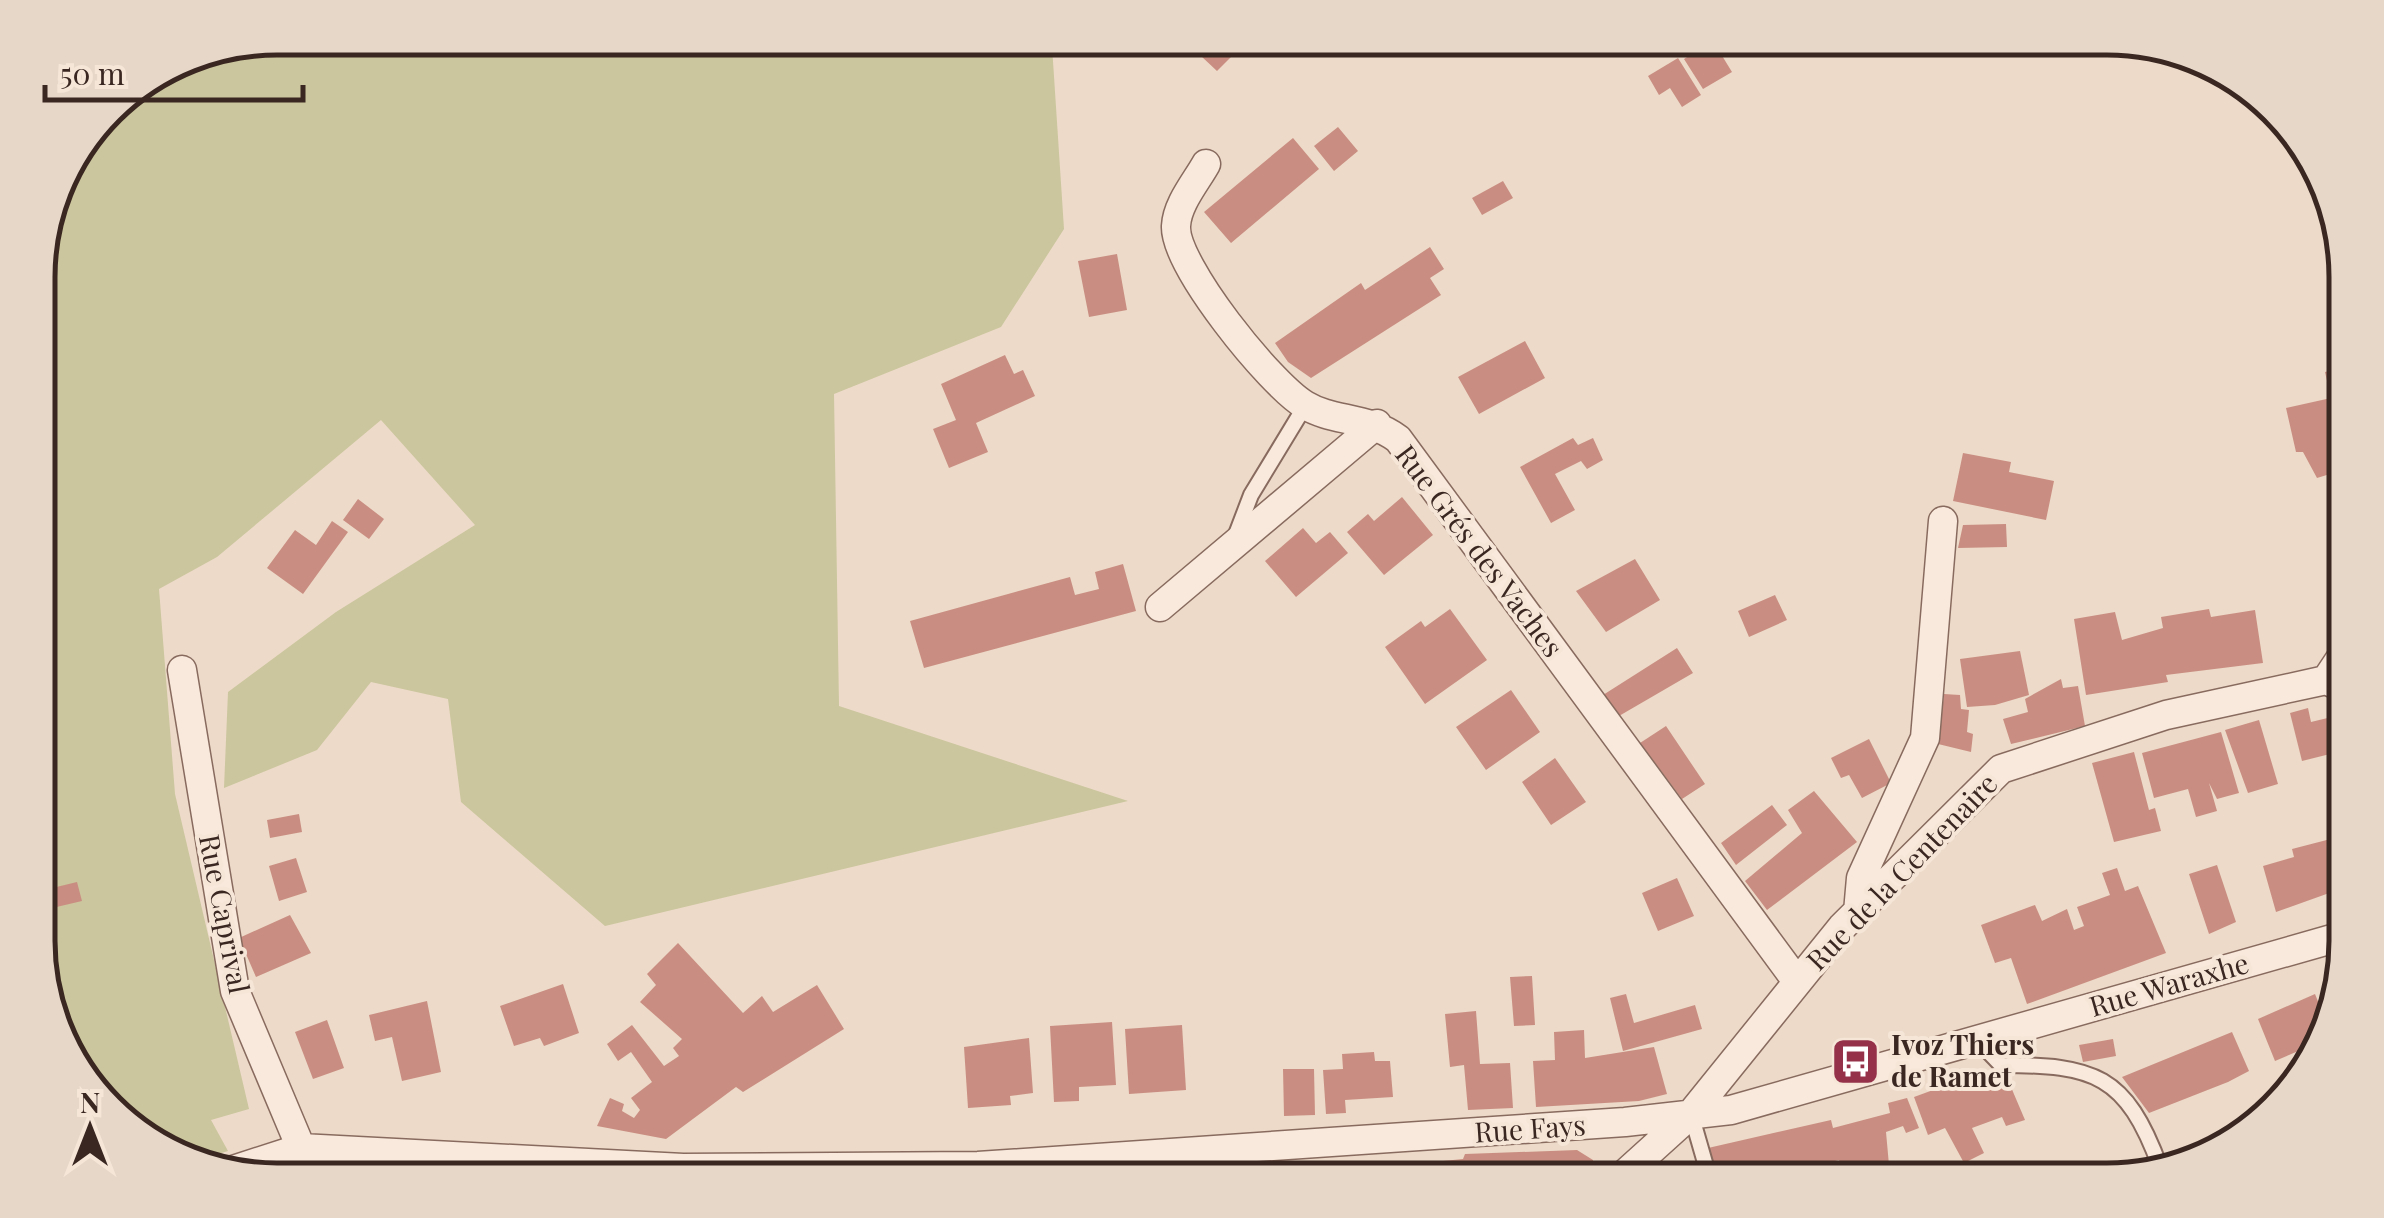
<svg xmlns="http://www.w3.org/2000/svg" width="2384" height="1218" font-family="'Playfair Display',serif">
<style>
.green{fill:#cbc69d}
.building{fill:#c98e81}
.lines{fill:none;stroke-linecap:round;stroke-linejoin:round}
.service-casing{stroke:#886b5e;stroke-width:18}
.minor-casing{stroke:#886b5e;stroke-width:31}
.service{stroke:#f8e9dc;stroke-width:14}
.minor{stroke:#f8e9dc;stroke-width:28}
.labels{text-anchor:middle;stroke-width:8;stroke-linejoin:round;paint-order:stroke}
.street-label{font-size:28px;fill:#3a2721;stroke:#f5e6d8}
.poi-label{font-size:28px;font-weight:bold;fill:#3a2721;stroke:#f5e6d8;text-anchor:start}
.rim{fill:none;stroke:#3a2721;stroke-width:5}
</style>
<rect width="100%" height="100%" fill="#eddac9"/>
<path class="green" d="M277 38H1063L1052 46 1064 229 1001 327 834 394 839 706 1128 801 605 926 461 802 448 699 371 682 317 750 224 788 228 692 336 612 475 525 381 420 217 557 159 589 175 794 249 1109 211 1120 228 1151 195 1161 170 1156 87 1086 40 973 38 260 62 170 119 97 186 55Z"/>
<path class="building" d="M1188 38H1250L1217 71 1185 41Z
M1713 41 1732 72 1703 89 1684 59Z
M1678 58 1701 95 1682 107 1670 88 1659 95 1648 76Z
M1338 127 1358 151 1334 171 1314 146Z
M1293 138 1319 169 1231 243 1204 212Z
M1503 181 1513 198 1482 215 1472 198Z
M1430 247 1444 269 1430 278 1441 295 1311 378 1288 362 1275 343 1361 283 1365 290Z
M1117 254 1127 310 1089 317 1078 261Z
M1525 341 1545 378 1479 414 1458 377Z
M1005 355 1014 374 1023 370 1035 396 976 423 988 452 949 468 933 429 956 420 941 384Z
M2345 367V433L2331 436 2332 442 2337 441 2343 470 2317 478 2303 452H2296L2286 408 2331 398 2325 372Z
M1573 438 1578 445 1593 438 1603 460 1587 469 1581 461 1555 474 1575 510 1551 523 1520 467Z
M1963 453 2011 462 2009 472 2054 481 2046 520 1953 501Z
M1402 497 1433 535 1384 575 1347 532 1368 514 1374 521Z
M358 499 384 519 369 539 343 520Z
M332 521 348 532 303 594 267 568 295 530 316 545Z
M2006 524 2007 547 1958 548 1963 525Z
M1303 528 1316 543 1330 532 1348 553 1296 597 1265 561Z
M1635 559 1660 600 1606 632 1576 591Z
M1123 564 1136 611 924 668 910 621 1070 577 1075 595 1099 589 1095 572Z
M1775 595 1787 620 1749 637 1738 611Z
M1450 609 1487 660 1425 704 1385 647 1421 621 1425 627Z
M2209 609 2211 617 2255 610 2263 663 2166 675 2168 682 2086 695 2074 619 2115 612 2122 640 2163 628 2161 617Z
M1677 648 1693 673 1619 716 1603 695Z
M2020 651 2029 695 1995 705 1967 707 1960 659Z
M2061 679 2063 688 2078 686 2085 726 2011 744 2003 719 2028 712 2025 699Z
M1511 690 1540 732 1486 770 1456 727Z
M1944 694 1960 695 1961 709 1969 710 1967 732 1973 734 1971 752 1938 744Z
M2308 708 2311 722 2340 715 2346 750 2302 761 2290 713Z
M2259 720 2278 784 2248 793 2225 730Z
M1666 726 1705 784 1682 799 1640 743Z
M2221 732 2239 793 2217 799 2209 783 2217 811 2196 817 2188 789 2154 798 2142 753Z
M1869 739 1891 783 1862 798 1849 775 1841 778 1831 758Z
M2134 752 2149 810 2155 808 2161 831 2114 842 2092 763Z
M1555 758 1586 802 1551 825 1522 782Z
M1814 791 1857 842 1767 910 1745 881 1802 833 1788 810Z
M1772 805 1787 825 1736 865 1721 843Z
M299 814 302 832 270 838 267 820Z
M2346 835V887L2276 912 2263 866 2294 857 2292 849Z
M296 858 307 892 279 901 269 866Z
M2217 865 2236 922 2209 934 2189 874Z
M2117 868 2125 891 2138 886 2166 953 2027 1004 2011 958 1995 963 1981 925 2035 905 2042 921 2067 909 2074 930 2084 926 2077 907 2110 895 2102 873Z
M1677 878 1694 916 1658 931 1642 893Z
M77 882 82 901 48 909 44 890Z
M290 915 311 953 256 977 239 938Z
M678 943 743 1013 762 996 773 1012 817 985 844 1029 743 1092 736 1087 666 1139 597 1126 610 1098 624 1104 622 1111 634 1118 640 1110 631 1098 652 1082 631 1052 618 1061 607 1044 632 1025 664 1066 679 1056 673 1048 682 1039 640 1002 656 985 647 974Z
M1532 976 1535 1025 1514 1026 1510 977Z
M563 984 579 1033 544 1046 540 1038 514 1046 500 1006Z
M1626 994 1634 1023 1695 1005 1702 1029 1623 1051 1610 998Z
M2315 994 2327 1024 2322 1048 2314 1053 2310 1046 2275 1061 2258 1019Z
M427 1001 441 1072 402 1081 392 1037 375 1041 369 1015Z
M1476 1011 1480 1064 1510 1063 1513 1108 1468 1110 1464 1065 1450 1067 1445 1014Z
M327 1020 344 1068 313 1079 295 1032Z
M1112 1022 1116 1085 1079 1087V1101L1054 1102 1050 1026Z
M1182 1025 1186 1090 1129 1094 1125 1029Z
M1584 1030 1585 1058 1654 1047 1667 1094 1639 1101 1536 1107 1533 1061 1555 1060 1554 1032Z
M2232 1032 2249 1071 2228 1082 2149 1113 2122 1077Z
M1029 1038 1033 1093 1010 1096 1011 1105 968 1108 964 1047Z
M2113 1039 2116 1056 2083 1062 2079 1045Z
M1374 1052 1375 1061H1390L1393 1097 1345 1100 1346 1113 1326 1114 1323 1070 1343 1069 1342 1054Z
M1283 1069H1314L1315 1115 1284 1116Z
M1985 1071 2005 1073 2025 1120 2006 1126 2002 1117 1972 1128 1984 1153 1964 1163 1945 1128 1928 1135 1914 1097Z
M1907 1098 1919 1128 1906 1133 1903 1126 1886 1132 1889 1165 1867 1171 1872 1180H1847L1839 1160 1761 1180H1716L1708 1148 1831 1120 1833 1128 1890 1113 1888 1103Z
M1577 1150 1593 1160V1172L1580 1180H1445L1443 1161 1463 1159 1465 1154Z
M1390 1167V1180H1319V1170Z"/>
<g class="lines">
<defs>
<path id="service" d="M1235 537 1251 495 1305 406
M1977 1040 2001 1065C2094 1065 2126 1074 2160 1167
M1691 1114 1710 1180"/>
<path id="minor" d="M1206 164C1196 182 1177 204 1176 226 1174 265 1270 384 1305 405 1333 422 1367 416 1398 439L1796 980
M1160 607 1377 424
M182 670 235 991 301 1148
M2326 680 2346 650
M1858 912 1861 878 1925 738 1943 521
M233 1170 301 1148 683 1168 978 1166 1625 1122 1731 1110 2346 935
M1618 1180 1691 1114 1842 927 2001 769 2166 715 2326 680 2346 689"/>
</defs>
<use href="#service" class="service-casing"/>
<use href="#minor" class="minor-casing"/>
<use href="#service" class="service"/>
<use href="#minor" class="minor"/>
</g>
<defs>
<symbol id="bus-square" viewBox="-11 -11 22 22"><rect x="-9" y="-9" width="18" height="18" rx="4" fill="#953149" stroke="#f5e6d8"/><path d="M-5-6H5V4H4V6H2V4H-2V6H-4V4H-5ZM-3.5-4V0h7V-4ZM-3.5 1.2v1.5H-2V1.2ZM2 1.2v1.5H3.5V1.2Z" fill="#fff"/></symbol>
</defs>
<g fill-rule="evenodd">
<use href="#bus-square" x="1828" y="1034" width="55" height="55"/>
</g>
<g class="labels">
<g class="street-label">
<text transform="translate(1479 551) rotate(53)" y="10">Rue Grés des Vaches</text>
<text transform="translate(1902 872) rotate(-46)" y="10">Rue de la Centenaire</text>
<text transform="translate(224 914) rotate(79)" y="10">Rue Caprival</text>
<text transform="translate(2169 985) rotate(-16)" y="10">Rue Waraxhe</text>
<text transform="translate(1530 1129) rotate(-4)" y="10">Rue Fays</text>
</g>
<g class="poi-label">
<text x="1891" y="1055">Ivoz Thiers<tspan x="1891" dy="32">de Ramet</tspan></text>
</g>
</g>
<path d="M0 0H2384V1218H0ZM277 55H2107A222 222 0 0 1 2329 277V941A222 222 0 0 1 2107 1163H277A222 222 0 0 1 55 941V277A222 222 0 0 1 277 55Z" fill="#e6d7c9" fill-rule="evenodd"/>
<path class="rim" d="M277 55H2107A222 222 0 0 1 2329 277V941A222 222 0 0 1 2107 1163H277A222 222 0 0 1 55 941V277A222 222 0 0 1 277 55Z"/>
<g transform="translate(90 1128)" stroke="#f5e6d8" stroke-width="8" paint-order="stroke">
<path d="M0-8L18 38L0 25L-18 38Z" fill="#3a2721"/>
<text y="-15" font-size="28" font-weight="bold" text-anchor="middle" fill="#3a2721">N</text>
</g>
<path d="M45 85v15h258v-15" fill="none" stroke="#3a2721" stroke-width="5"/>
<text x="60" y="85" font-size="30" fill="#3a2721" stroke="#f5e6d8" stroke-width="8" paint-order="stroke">50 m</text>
</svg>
